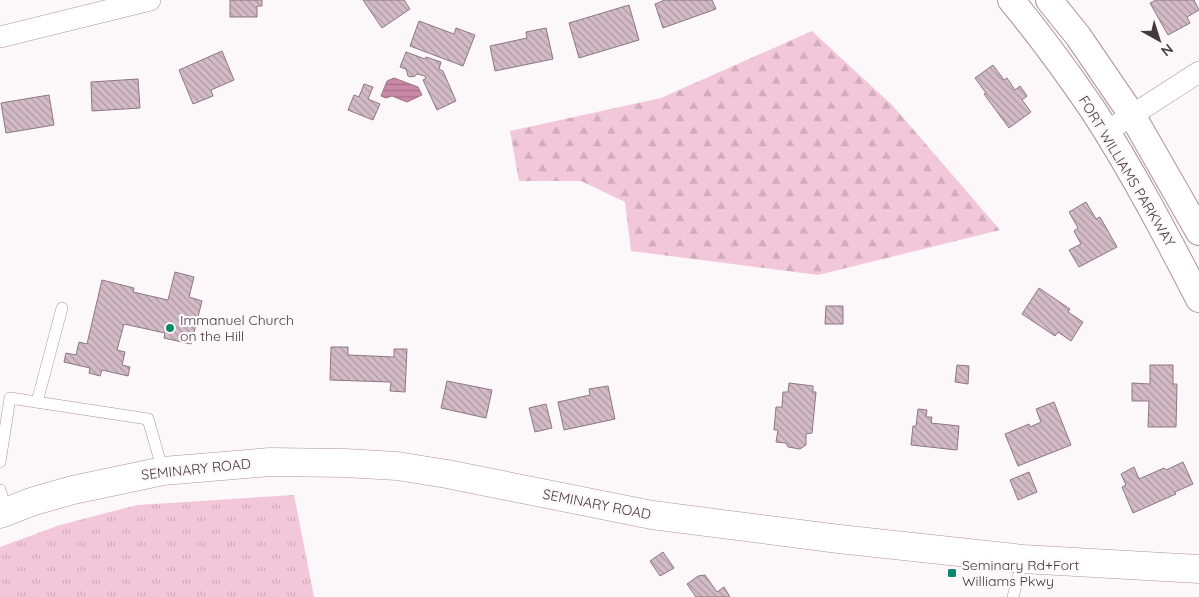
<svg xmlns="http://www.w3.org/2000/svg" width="1199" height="597" font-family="Quicksand,sans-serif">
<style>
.grass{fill:url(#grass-tufts)}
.forest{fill:url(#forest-firs)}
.water{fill:url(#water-rules);stroke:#a17086}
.building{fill:url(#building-back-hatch);stroke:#8d7881}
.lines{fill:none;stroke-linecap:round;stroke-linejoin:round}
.service-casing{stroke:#aa949d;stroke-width:12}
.minor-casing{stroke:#aa949d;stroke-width:22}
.tertiary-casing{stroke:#aa949d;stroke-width:28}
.secondary-casing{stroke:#aa949d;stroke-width:29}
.service{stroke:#fff;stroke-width:11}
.minor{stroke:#fff;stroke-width:21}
.tertiary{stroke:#fff;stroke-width:26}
.secondary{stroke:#fff;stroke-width:28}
.poi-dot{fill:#0b896b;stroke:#fcf7f9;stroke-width:2}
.labels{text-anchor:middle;stroke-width:4.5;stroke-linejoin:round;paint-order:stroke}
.street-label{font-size:14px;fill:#43393d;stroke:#fcf7f9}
.poi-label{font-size:14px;fill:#43393d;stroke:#fcf7f9;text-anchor:start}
</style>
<defs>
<pattern id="grass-tufts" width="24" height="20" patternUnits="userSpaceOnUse" patternTransform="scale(1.25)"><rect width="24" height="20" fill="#f2c7da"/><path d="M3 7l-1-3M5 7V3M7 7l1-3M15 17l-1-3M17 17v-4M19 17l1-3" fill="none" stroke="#d1acbc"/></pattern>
<pattern id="forest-firs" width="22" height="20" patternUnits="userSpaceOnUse" patternTransform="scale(1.25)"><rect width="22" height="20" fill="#f2c7da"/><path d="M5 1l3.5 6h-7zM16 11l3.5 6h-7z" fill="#d1acbc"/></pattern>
<pattern id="water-rules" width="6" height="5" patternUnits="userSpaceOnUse" patternTransform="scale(1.25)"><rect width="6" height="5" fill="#c988a5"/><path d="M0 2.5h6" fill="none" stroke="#a57088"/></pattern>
<pattern id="building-back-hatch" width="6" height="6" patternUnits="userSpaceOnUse" patternTransform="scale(1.25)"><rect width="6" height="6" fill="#d3bbc5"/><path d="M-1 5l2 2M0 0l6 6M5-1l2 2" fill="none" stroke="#ad99a1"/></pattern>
</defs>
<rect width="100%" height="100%" fill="#fcf7f9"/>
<path class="grass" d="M294 495 314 597H0V547L60 525 137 505Z"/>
<path class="forest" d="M812 31 893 106 1000 230 818 275 631 251 625 202 581 181H519L510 131 661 98Z"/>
<path class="water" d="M394 78 418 87 422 95 407 102 392 96 386 98 381 96 387 81Z"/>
<path class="building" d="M230 0H262V6H257V17H230Z
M363 0H404L410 9 382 28Z
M665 0H712L716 9 663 28 655 4Z
M1156 0H1194L1199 10 1187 17 1190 23 1168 35 1150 3Z
M629 5 639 40 579 58 569 23Z
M419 21 454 34 456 28 475 35 463 66 410 46Z
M546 28 553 59 495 71 490 46 527 38 526 32Z
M222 51 234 80 211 90 213 96 193 104 179 70Z
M406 52 425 59 426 57 441 62 439 69 443 71 456 101 437 110 423 80 426 78 425 76 417 74 415 76 411 77 408 76 406 69 400 67Z
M993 65 1004 80 1007 78 1015 90 1020 86 1027 96 1022 100 1031 112 1009 128 984 94 986 93 975 78Z
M138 79 140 108 92 111 91 82Z
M364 84 373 87 368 99 380 104 373 120 348 110 354 95 359 97Z
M49 95 54 125 6 133 1 103Z
M1086 202 1096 219 1100 217 1117 247 1079 267 1069 250 1081 244 1074 231 1078 228 1069 212Z
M175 272 194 277 189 297 202 301 191 344 164 338 165 333 124 324 117 350 125 352 122 365 130 367 128 376 102 370 100 376 89 373 90 368 64 362 66 353 76 355 79 342 87 344 102 280 134 288 133 292 168 300Z
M1039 288 1070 309 1068 312 1083 322 1071 341 1058 332 1055 336 1022 314Z
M826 306H843V324H825Z
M331 347H348V355L394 357V349H407L405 392 390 391 391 382 330 380Z
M957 365 969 366 968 384 955 382Z
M1150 365H1173V384H1177L1176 427H1148L1149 401H1132V383L1150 384Z
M447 381 492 390 486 418 441 408Z
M789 383 813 386V392H816L812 433 806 434V445L800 449 788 447 786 443 776 442 778 430H774L776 407H782L783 392H788Z
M608 386 615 419 564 430 558 402 590 395 589 389Z
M1054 402 1071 445 1018 466 1005 434 1029 424 1030 427 1041 422 1036 409Z
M546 404 552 428 535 432 529 408Z
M918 409 927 410 926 417H932L931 423 959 426 957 450 911 445 913 426H916Z
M1183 462 1193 484 1175 492 1176 494 1133 513 1122 487 1126 485 1121 474 1134 467 1139 479 1164 468 1166 470Z
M1029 472 1037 492 1018 500 1010 480Z
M663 552 674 568 660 576 650 561Z
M705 575 717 592 724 587 730 597H696L687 584 698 576Z"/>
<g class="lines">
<defs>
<path id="service" d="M37 402 62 308
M0 462 10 398 148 419 163 471
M0 490 7 511
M1013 597 1023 559"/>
<path id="minor" d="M0 37 150 0
M1106 132 1199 72"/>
<path id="tertiary" d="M1011 0C1040 35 1067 72 1093 110 1132 170 1166 235 1199 299
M1049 0 1078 36 1132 115 1199 232"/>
<path id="secondary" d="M0 514 34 501 73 490 163 471 270 462 345 463 397 466 447 474 652 515 839 539 1023 559 1199 569"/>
</defs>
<use href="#service" class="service-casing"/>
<use href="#minor" class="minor-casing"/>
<use href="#tertiary" class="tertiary-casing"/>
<use href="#secondary" class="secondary-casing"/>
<use href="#service" class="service"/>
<use href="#minor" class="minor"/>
<use href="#tertiary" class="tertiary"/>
<use href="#secondary" class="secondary"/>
</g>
<g class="poi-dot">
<circle cx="170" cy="328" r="5"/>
<rect x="947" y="568" width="10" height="10" rx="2.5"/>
</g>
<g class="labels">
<g class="street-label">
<text transform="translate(1127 171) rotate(59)" y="5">FORT WILLIAMS PARKWAY</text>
<text transform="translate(196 469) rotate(-6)" y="5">SEMINARY ROAD</text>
<text transform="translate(597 504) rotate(11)" y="5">SEMINARY ROAD</text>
</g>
<g class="poi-label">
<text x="180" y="325">Immanuel Church<tspan x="180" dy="16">on the Hill</tspan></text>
<text x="962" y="570">Seminary Rd+Fort<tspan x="962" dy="16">Williams Pkwy</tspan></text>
</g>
</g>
<g transform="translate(1159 40) rotate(141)" stroke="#fcf7f9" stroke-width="4" paint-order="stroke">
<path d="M0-4L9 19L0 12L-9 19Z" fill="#43393d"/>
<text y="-8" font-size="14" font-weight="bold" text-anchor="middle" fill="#43393d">N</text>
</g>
</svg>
